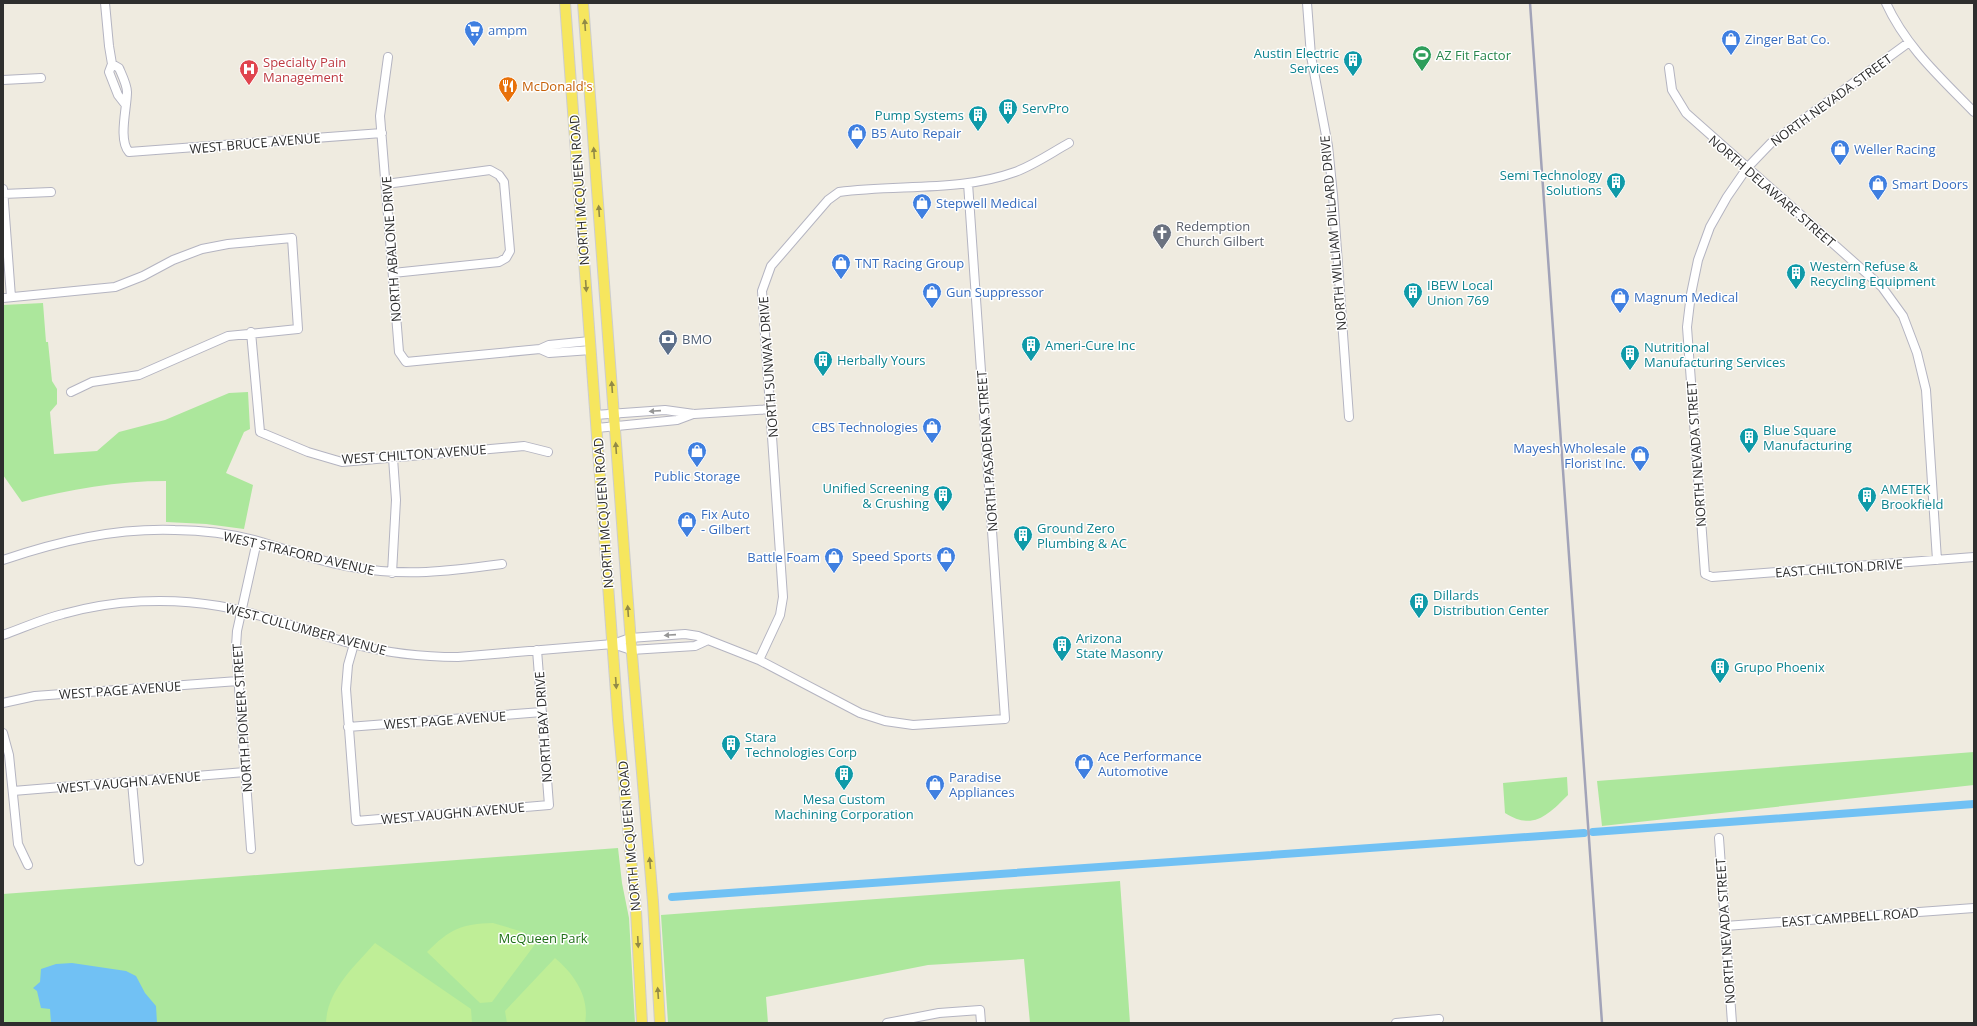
<svg xmlns="http://www.w3.org/2000/svg" width="1977" height="1026" font-family="'Open Sans',sans-serif">
<style>
.green{fill:#ace79c}
.pitch{fill:#bfee97}
.water{fill:#71c1f4}
.lines{fill:none;stroke-linecap:round;stroke-linejoin:round}
.canal{stroke:#71c1f4;stroke-width:8}
.minor-casing{stroke:#b4b4c1;stroke-width:10}
.major-casing{stroke:#cdcdcd;stroke-width:12}
.minor{stroke:#fff;stroke-width:8}
.major{stroke:#f6e65e;stroke-width:10}
.rail{stroke:#a2a3b8;stroke-width:2.5}
.oneway{fill:#928a46}
.oneway2{fill:#969696}
.labels{text-anchor:middle;stroke-width:3;stroke-linejoin:round;paint-order:stroke}
.shop-label{font-size:13px;fill:#366cbe;stroke:#fff;text-anchor:start}
.culture-label{font-size:13px;fill:#0d838f;stroke:#fff;text-anchor:start}
.leisure-label{font-size:13px;fill:#27864d;stroke:#fff;text-anchor:start}
.health-label{font-size:13px;fill:#be3a42;stroke:#fff;text-anchor:start}
.food-label{font-size:13px;fill:#c56008;stroke:#fff;text-anchor:start}
.street-label{font-size:13px;fill:#2e2e2e;stroke:#fff}
.worship-label{font-size:13px;fill:#5b616d;stroke:#fff;text-anchor:start}
.service-label{font-size:13px;fill:#4e5e75;stroke:#fff;text-anchor:start}
.park-label{font-size:13px;fill:#207018;stroke:#fff}
</style>
<rect width="100%" height="100%" fill="#efebe0"/>
<path class="green" d="M43 303 46 342H48L52 381 57 389V404L50 412 54 454 97 451 119 432 165 420 229 393 248 392 250 429 244 432 226 473 253 485 244 529 206 524 166 522V481C117 481 70 489 22 502L3 475V305Z
M1974 752V785L1602 826 1597 781Z
M1567 777 1568 795C1548 815 1533 831 1505 813L1503 783Z
M618 848 622 883 629 918 635 1023H3V894Z
M1120 881 1130 1023H1030L1024 959 928 965 766 997 768 1023H668L661 915Z"/>
<path class="pitch" d="M493 923 523 932 536 943 492 1002 480 1003 427 952C450 929 461 924 493 923Z
M375 943 471 1009 472 1023H326C327 990 355 966 375 943Z
M555 958C574 974 590 997 585 1023H507L505 1011Z"/>
<path class="water" d="M72 963 126 971 136 976 145 993 156 1006 157 1023H51L50 1009 41 1008 37 991 33 988 40 982 41 969 56 964Z"/>
<g class="lines">
<path class="canal" d="M1593 832 1974 804
M672 897 1584 833"/>
<defs>
<path id="minor" d="M105 3 109 46 112 64 109 72 118 95 125 104
M1307 3 1311 56 1328 146 1333 195 1349 417
M1886 3C1906 47 1941 78 1974 112
M1908 43 1771 143 1747 168 1727 197 1710 227 1698 260 1691 294 1687 327 1705 574 1712 577 1974 557
M388 57 380 116 399 352 406 362 540 349 549 345 590 341
M112 64 119 68C122 75 127 85 127 92 127 108 118 140 129 152L382 133
M1669 68 1672 90 1686 113 1882 287 1903 316 1917 353 1926 390 1937 560
M3 80 41 78
M386 184 490 170 499 175 504 182 510 251 506 258 499 262 393 273
M3 189 11 297
M3 194 51 192
M3 298 115 287 143 276 173 260 202 249 228 244 292 238 298 329 228 336 139 375 92 382 71 392
M251 332 260 432 308 452 342 462 524 446 548 452
M540 349 549 353 591 350
M595 415 665 410 694 414 771 409
M597 428 677 420 693 414
M3 560C59 541 115 528 175 530 202 530 232 534 258 541 289 550 320 562 352 567 405 577 449 571 502 564
M392 573 396 500 393 458
M3 635C23 628 42 619 63 614 113 600 168 597 219 606 265 614 308 632 353 644 387 653 423 657 458 657L613 644 630 638 685 634 698 636 759 660 860 713 885 721 913 725 1005 719 968 183
M354 644 348 665 346 689 356 821 549 805 537 650
M613 644 631 650 695 646 708 640
M759 660 780 615 783 597 762 291 771 266 828 200 839 192C897 184 960 192 1015 172 1034 165 1051 153 1069 143
M3 703 35 696 238 681
M348 727 542 712
M3 733 9 755 18 844 28 865
M132 782 139 861
M13 791 245 772
M1719 838 1732 1023
M251 849 236 647 237 631 257 541
M1725 926 1974 908
M887 1023 939 1013 980 1010 981 1023
M1396 1023 1439 1019"/>
<path id="major" d="M565 3 618 720 636 911 642 1023
M583 3 631 643 653 902 660 1023"/>
</defs>
<use href="#minor" class="minor-casing"/>
<use href="#major" class="major-casing"/>
<use href="#minor" class="minor"/>
<use href="#major" class="major"/>
<path class="rail" d="M1530 3 1602 1023"/>
</g>
<defs><path id="oneway-solid" d="M-6-.8H1V-3.2L6.5 0L1 3.2V.8H-6Z"/></defs>
<g class="oneway">
<use href="#oneway-solid" transform="translate(585 25) rotate(-94)"/>
<use href="#oneway-solid" transform="translate(594 153) rotate(-94)"/>
<use href="#oneway-solid" transform="translate(599 211) rotate(-94)"/>
<use href="#oneway-solid" transform="translate(586 286) rotate(86)"/>
<use href="#oneway-solid" transform="translate(612 387) rotate(-94)"/>
<use href="#oneway-solid" transform="translate(616 448) rotate(-94)"/>
<use href="#oneway-solid" transform="translate(628 611) rotate(-94)"/>
<use href="#oneway-solid" transform="translate(616 683) rotate(86)"/>
<use href="#oneway-solid" transform="translate(650 863) rotate(-95)"/>
<use href="#oneway-solid" transform="translate(638 942) rotate(87)"/>
<use href="#oneway-solid" transform="translate(658 993) rotate(-94)"/>
</g>
<g class="oneway2">
<use href="#oneway-solid" transform="translate(655 411) rotate(176)"/>
<use href="#oneway-solid" transform="translate(670 635) rotate(176)"/>
</g>
<defs>
<symbol id="supermarket-pin" viewBox="-11 -11 22 30"><path d="M0 17L-7.5 6A9.5 9.5 0 1 1 7.5 6Z" fill="#3f7fe0" stroke="#fff"/><path d="M-6-5.5h2.5l.6 2H6L4.5 2H-2.5L-4.4-4H-6ZM-1.5 3.2a1.3 1.3 0 1 0 .1 0ZM3 3.2a1.3 1.3 0 1 0 .1 0Z" fill="#fff"/></symbol>
<symbol id="shop-pin" viewBox="-11 -11 22 30"><path d="M0 17L-7.5 6A9.5 9.5 0 1 1 7.5 6Z" fill="#3f7fe0" stroke="#fff"/><path d="M-5-2.5h2.3a2.7 3.5 0 0 1 5.4 0H5L5.5 6h-11ZM-1.5-2.5h3a1.5 2.3 0 0 0-3 0Z" fill="#fff"/></symbol>
<symbol id="stadium-pin" viewBox="-11 -11 22 30"><path d="M0 17L-7.5 6A9.5 9.5 0 1 1 7.5 6Z" fill="#2e9e5b" stroke="#fff"/><path d="M0-5a6.5 5 0 1 0 0 10a6.5 5 0 1 0 0-10ZM-3.5-1.8h7v3.6h-7Z" fill="#fff"/></symbol>
<symbol id="building-pin" viewBox="-11 -11 22 30"><path d="M0 17L-7.5 6A9.5 9.5 0 1 1 7.5 6Z" fill="#0f9aa8" stroke="#fff"/><path d="M-4-6H4V6H1V3H-1V6H-4ZM-2.5-4.3h1.7v1.8h-1.7ZM.8-4.3h1.7v1.8H.8ZM-2.5-1h1.7V.8h-1.7ZM.8-1h1.7V.8H.8Z" fill="#fff"/></symbol>
<symbol id="hospital-pin" viewBox="-11 -11 22 30"><path d="M0 17L-7.5 6A9.5 9.5 0 1 1 7.5 6Z" fill="#e0444e" stroke="#fff"/><path d="M-5-5h3v3.5h4V-5h3V5h-3V1.5h-4V5h-3Z" fill="#fff"/></symbol>
<symbol id="restaurant-pin" viewBox="-11 -11 22 30"><path d="M0 17L-7.5 6A9.5 9.5 0 1 1 7.5 6Z" fill="#e8710a" stroke="#fff"/><path d="M-5-6h1v4h1v-4h1v4h1v-4h1v5L-1.5 .5V6h-2V.5L-5-1ZM5-6V6H3V1.5H1.5Q1.5-4 5-6Z" fill="#fff"/></symbol>
<symbol id="church-pin" viewBox="-11 -11 22 30"><path d="M0 17L-7.5 6A9.5 9.5 0 1 1 7.5 6Z" fill="#6b7280" stroke="#fff"/><path d="M-1.2-6h2.4v3.5h3.3v2.4h-3.3V6h-2.4V-.1h-3.3v-2.4h3.3Z" fill="#fff"/></symbol>
<symbol id="bank-pin" viewBox="-11 -11 22 30"><path d="M0 17L-7.5 6A9.5 9.5 0 1 1 7.5 6Z" fill="#5c6f8a" stroke="#fff"/><path d="M-6-4H6V4H-6ZM0-2.3a2.3 2.3 0 1 0 0 4.6a2.3 2.3 0 1 0 0-4.6Z" fill="#fff"/></symbol>
</defs>
<g fill-rule="evenodd">
<use href="#supermarket-pin" x="463" y="19" width="22" height="30"/>
<use href="#shop-pin" x="1720" y="28" width="22" height="30"/>
<use href="#stadium-pin" x="1411" y="44" width="22" height="30"/>
<use href="#building-pin" x="1342" y="49" width="22" height="30"/>
<use href="#hospital-pin" x="238" y="58" width="22" height="30"/>
<use href="#restaurant-pin" x="497" y="75" width="22" height="30"/>
<use href="#building-pin" x="997" y="97" width="22" height="30"/>
<use href="#building-pin" x="967" y="104" width="22" height="30"/>
<use href="#shop-pin" x="846" y="122" width="22" height="30"/>
<use href="#shop-pin" x="1829" y="138" width="22" height="30"/>
<use href="#building-pin" x="1605" y="171" width="22" height="30"/>
<use href="#shop-pin" x="1867" y="173" width="22" height="30"/>
<use href="#shop-pin" x="911" y="192" width="22" height="30"/>
<use href="#church-pin" x="1151" y="222" width="22" height="30"/>
<use href="#shop-pin" x="830" y="252" width="22" height="30"/>
<use href="#building-pin" x="1785" y="262" width="22" height="30"/>
<use href="#shop-pin" x="921" y="281" width="22" height="30"/>
<use href="#building-pin" x="1402" y="281" width="22" height="30"/>
<use href="#shop-pin" x="1609" y="286" width="22" height="30"/>
<use href="#bank-pin" x="657" y="328" width="22" height="30"/>
<use href="#building-pin" x="1020" y="334" width="22" height="30"/>
<use href="#building-pin" x="1619" y="343" width="22" height="30"/>
<use href="#building-pin" x="812" y="349" width="22" height="30"/>
<use href="#shop-pin" x="921" y="416" width="22" height="30"/>
<use href="#building-pin" x="1738" y="426" width="22" height="30"/>
<use href="#shop-pin" x="686" y="440" width="22" height="30"/>
<use href="#shop-pin" x="1629" y="444" width="22" height="30"/>
<use href="#building-pin" x="932" y="484" width="22" height="30"/>
<use href="#building-pin" x="1856" y="485" width="22" height="30"/>
<use href="#shop-pin" x="676" y="510" width="22" height="30"/>
<use href="#building-pin" x="1012" y="524" width="22" height="30"/>
<use href="#shop-pin" x="935" y="545" width="22" height="30"/>
<use href="#shop-pin" x="823" y="546" width="22" height="30"/>
<use href="#building-pin" x="1408" y="591" width="22" height="30"/>
<use href="#building-pin" x="1051" y="634" width="22" height="30"/>
<use href="#building-pin" x="1709" y="656" width="22" height="30"/>
<use href="#building-pin" x="720" y="733" width="22" height="30"/>
<use href="#shop-pin" x="1073" y="752" width="22" height="30"/>
<use href="#building-pin" x="833" y="763" width="22" height="30"/>
<use href="#shop-pin" x="924" y="773" width="22" height="30"/>
</g>
<g class="labels">
<g class="shop-label">
<text x="488" y="35">ampm</text>
<text x="1745" y="44">Zinger Bat Co.</text>
<text x="871" y="138">B5 Auto Repair</text>
<text x="1854" y="154">Weller Racing</text>
<text x="1892" y="189">Smart Doors</text>
<text x="936" y="208">Stepwell Medical</text>
<text x="855" y="268">TNT Racing Group</text>
<text x="946" y="297">Gun Suppressor</text>
<text x="1634" y="302">Magnum Medical</text>
<text x="918" y="432" text-anchor="end">CBS Technologies</text>
<text x="1626" y="453" text-anchor="end">Mayesh Wholesale<tspan x="1626" dy="15">Florist Inc.</tspan></text>
<text x="697" y="481" text-anchor="middle">Public Storage</text>
<text x="701" y="519">Fix Auto<tspan x="701" dy="15">- Gilbert</tspan></text>
<text x="932" y="561" text-anchor="end">Speed Sports</text>
<text x="820" y="562" text-anchor="end">Battle Foam</text>
<text x="1098" y="761">Ace Performance<tspan x="1098" dy="15">Automotive</tspan></text>
<text x="949" y="782">Paradise<tspan x="949" dy="15">Appliances</tspan></text>
</g>
<g class="culture-label">
<text x="1339" y="58" text-anchor="end">Austin Electric<tspan x="1339" dy="15">Services</tspan></text>
<text x="1022" y="113">ServPro</text>
<text x="964" y="120" text-anchor="end">Pump Systems</text>
<text x="1602" y="180" text-anchor="end">Semi Technology<tspan x="1602" dy="15">Solutions</tspan></text>
<text x="1810" y="271">Western Refuse &amp;<tspan x="1810" dy="15">Recycling Equipment</tspan></text>
<text x="1427" y="290">IBEW Local<tspan x="1427" dy="15">Union 769</tspan></text>
<text x="1045" y="350">Ameri-Cure Inc</text>
<text x="1644" y="352">Nutritional<tspan x="1644" dy="15">Manufacturing Services</tspan></text>
<text x="837" y="365">Herbally Yours</text>
<text x="1763" y="435">Blue Square<tspan x="1763" dy="15">Manufacturing</tspan></text>
<text x="929" y="493" text-anchor="end">Unified Screening<tspan x="929" dy="15">&amp; Crushing</tspan></text>
<text x="1881" y="494">AMETEK<tspan x="1881" dy="15">Brookfield</tspan></text>
<text x="1037" y="533">Ground Zero<tspan x="1037" dy="15">Plumbing &amp; AC</tspan></text>
<text x="1433" y="600">Dillards<tspan x="1433" dy="15">Distribution Center</tspan></text>
<text x="1076" y="643">Arizona<tspan x="1076" dy="15">State Masonry</tspan></text>
<text x="1734" y="672">Grupo Phoenix</text>
<text x="745" y="742">Stara<tspan x="745" dy="15">Technologies Corp</tspan></text>
<text x="844" y="804" text-anchor="middle">Mesa Custom<tspan x="844" dy="15">Machining Corporation</tspan></text>
</g>
<g class="leisure-label">
<text x="1436" y="60">AZ Fit Factor</text>
</g>
<g class="health-label">
<text x="263" y="67">Specialty Pain<tspan x="263" dy="15">Management</tspan></text>
</g>
<g class="food-label">
<text x="522" y="91">McDonald's</text>
</g>
<g class="street-label">
<text transform="translate(1831 100) rotate(-36)" y="5">NORTH NEVADA STREET</text>
<text transform="translate(255 143) rotate(-5)" y="5">WEST BRUCE AVENUE</text>
<text transform="translate(579 190) rotate(-94)" y="5">NORTH MCQUEEN ROAD</text>
<text transform="translate(1772 191) rotate(41)" y="5">NORTH DELAWARE STREET</text>
<text transform="translate(1333 233) rotate(-95)" y="5">NORTH WILLIAM DILLARD DRIVE</text>
<text transform="translate(391 249) rotate(-94)" y="5">NORTH ABALONE DRIVE</text>
<text transform="translate(768 367) rotate(-94)" y="5">NORTH SUNWAY DRIVE</text>
<text transform="translate(987 451) rotate(-94)" y="5">NORTH PASADENA STREET</text>
<text transform="translate(414 454) rotate(-4)" y="5">WEST CHILTON AVENUE</text>
<text transform="translate(1696 454) rotate(-94)" y="5">NORTH NEVADA STREET</text>
<text transform="translate(603 513) rotate(-94)" y="5">NORTH MCQUEEN ROAD</text>
<text transform="translate(299 553) rotate(13)" y="5">WEST STRAFORD AVENUE</text>
<text transform="translate(1839 568) rotate(-4)" y="5">EAST CHILTON DRIVE</text>
<text transform="translate(306 629) rotate(15)" y="5">WEST CULLUMBER AVENUE</text>
<text transform="translate(120 690) rotate(-4)" y="5">WEST PAGE AVENUE</text>
<text transform="translate(242 718) rotate(-94)" y="5">NORTH PIONEER STREET</text>
<text transform="translate(445 720) rotate(-4)" y="5">WEST PAGE AVENUE</text>
<text transform="translate(543 727) rotate(-94)" y="5">NORTH BAY DRIVE</text>
<text transform="translate(129 782) rotate(-5)" y="5">WEST VAUGHN AVENUE</text>
<text transform="translate(453 813) rotate(-5)" y="5">WEST VAUGHN AVENUE</text>
<text transform="translate(629 836) rotate(-95)" y="5">NORTH MCQUEEN ROAD</text>
<text transform="translate(1850 917) rotate(-4)" y="5">EAST CAMPBELL ROAD</text>
<text transform="translate(1725 931) rotate(-94)" y="5">NORTH NEVADA STREET</text>
</g>
<g class="worship-label">
<text x="1176" y="231">Redemption<tspan x="1176" dy="15">Church Gilbert</tspan></text>
</g>
<g class="service-label">
<text x="682" y="344">BMO</text>
</g>
<g class="park-label">
<text x="543" y="943">McQueen Park</text>
</g>
</g>
<rect width="1977" height="1026" fill="none" stroke="#2e2e2e" stroke-width="8"/>
</svg>
